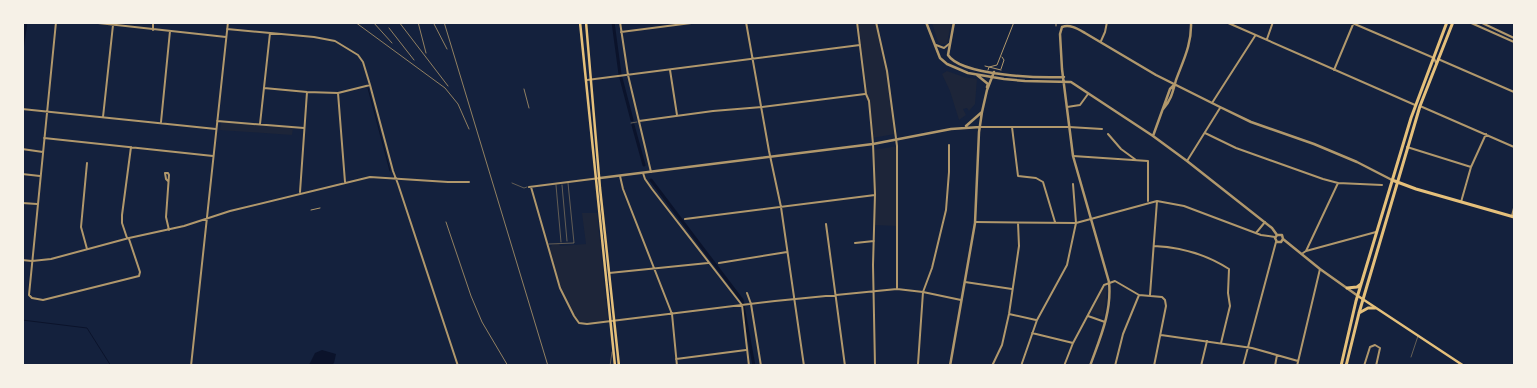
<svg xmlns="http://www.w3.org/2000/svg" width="1537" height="388" font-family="'Open Sans',sans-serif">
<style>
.green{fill:#1d2539}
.water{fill:#0b132b}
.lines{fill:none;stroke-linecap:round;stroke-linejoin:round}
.stream{stroke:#0b132b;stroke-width:1}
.canal{stroke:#0b132b;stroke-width:3}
.service{stroke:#b1986c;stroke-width:0.5}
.pedestrian{stroke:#b1986c;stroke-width:1}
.minor{stroke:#b1986c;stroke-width:2}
.tertiary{stroke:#b1986c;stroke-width:2.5}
.secondary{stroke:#e5c07b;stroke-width:2.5}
.primary{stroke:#e5c07b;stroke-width:3}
.rail{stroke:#918062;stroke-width:1}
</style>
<rect width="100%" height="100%" fill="#14213d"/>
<path class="green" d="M857 23H876L887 71 895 134 872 138 869 101 866 94Z
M932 23H951L947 44H941L938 42Z
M947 71 964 77 977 79 975 104 969 111 967 108 963 109 966 115 959 120 950 91 942 74Z
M221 122 293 128 292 135 220 130Z
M897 146V226L874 225 873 150Z
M582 213H597L608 321 587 324 579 322C563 301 557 274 549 249L552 245 559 243 560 246 586 244Z
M1104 286H1107L1104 317 1091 313Z"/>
<path class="water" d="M322 350 336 354 334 363 332 365H309L315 353Z"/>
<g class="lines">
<path class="stream" d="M368 88 390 171
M22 320 87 328 111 366"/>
<path class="canal" d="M613 22 620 74
M22 50 26 22
M621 78 632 120
M633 125 644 165
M651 180 742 300 754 366"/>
<path class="service" d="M631 123 637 122
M512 183 524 188 527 187
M556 185 561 242
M562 185 567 241
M549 244 574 243 568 183
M1411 357 1418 336
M610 366 612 352"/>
<path class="pedestrian" d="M1056 22V26
M985 66 1001 70
M1001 69 1004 60 1002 57
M988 70 989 67 997 65 1014 22
M311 210 320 208"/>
<path class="minor" d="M56 22 29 295 32 298 43 300 139 276 140 272 129 239
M89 22 226 37
M620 22 628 75 651 172
M746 22 769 151 781 207 804 366
M857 22 866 94 869 101 873 144 875 194 873 265 875 366
M876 22 887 71 897 146V288
M1226 22 1415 105
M1350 22 1434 58 1436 63
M1469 22 1514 42
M1480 22 1514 38
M227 29 314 37 335 41 358 55 363 62 370 85 393 171 398 184 458 366
M153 30V22
M621 32 699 22
M1267 39 1273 22
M1101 41 1105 32 1107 22
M936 45 944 48 949 44
M1438 59 1514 92
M670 70 677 115
M1334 70 1354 22
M587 80 860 45
M264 88 307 92 338 93 370 85
M338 93 345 182
M1212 103 1255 36
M1420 106 1514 147
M1067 107 1080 105 1088 94
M22 109 216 129
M103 117 113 25
M217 121 304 128
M639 121 713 111 762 107 865 94
M161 122 170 31
M260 124 270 33
M980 127H1069L1102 129
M1012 127 1018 176 1036 178 1043 182 1055 222
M1205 133 1236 148 1323 179 1338 183 1382 185
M1108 134 1121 149 1136 160
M44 138 213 156
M1407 147 1471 167
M22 149 43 152
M1073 156 1148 161V201
M1187 161 1220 108
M87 163 81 227 87 249
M643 173 645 179 652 189 742 305 749 366
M22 174 40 176
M620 176 623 189 672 314 677 366
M168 181 166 179 165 173H168L169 175 166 217 169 230
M529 187 600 178
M531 187 560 288 574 316 579 323 587 324 775 301 897 289 923 292 961 300
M300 192 307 92
M1461 202 1471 167 1486 134
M22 203 37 204
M1512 216 1514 208
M685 219 875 195
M975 222 1076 223 1157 201 1184 206 1261 235 1275 237
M826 224 845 366
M1256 233 1265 222
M127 238 122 223V215L131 147
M855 243 874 241
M1154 246C1180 247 1207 255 1229 269L1228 293 1230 306 1221 343
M1306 251 1376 232
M1303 253 1306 251 1338 183
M22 260 32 261 51 259 129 238 184 226 230 211 370 177 448 182H469
M719 263 787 252
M609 273 708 263
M965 282 1012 289
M747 293 751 304 761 366
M1150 295 1157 201
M1009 314 1036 320
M1088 316 1105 322
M1032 333 1073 343
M1161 335 1252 348 1298 361
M676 359 746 350
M918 364 923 292 932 268 946 210 949 172V145
M191 366 228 22
M992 366 1002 345 1009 314 1019 246 1018 223
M1021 366 1037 320 1067 265 1076 223 1073 184
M1064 366 1073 343 1104 285 1115 281 1139 295 1162 297 1165 300 1166 306 1154 366
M1115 366 1123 334 1139 295
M1201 366 1207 341
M1243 366 1276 242
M1275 366 1277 355
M1297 366 1320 269
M1364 366 1370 347 1375 345 1380 348 1376 366"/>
<path class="tertiary" d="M926 22 940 58 947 64 968 73 1004 79 1025 81 1071 82 1153 136 1187 161 1272 228 1277 235
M954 22 948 55C961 76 1041 78 1064 77
M977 75 988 84 987 87
M1163 109C1171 101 1173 91 1176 80 1183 61 1192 44 1191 22
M966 126 982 112
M1153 136 1170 89 1174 85
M600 178 873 144 951 129 980 127
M1277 235H1282L1283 239 1320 269 1358 296
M1277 235 1275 238 1277 242H1281L1283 239
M950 366 975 223 979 132 982 112 987 90 994 72
M1090 366C1100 338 1112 312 1109 282L1073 156 1062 69 1060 34 1062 27C1070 24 1078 29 1085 33L1156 75 1220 107 1251 122 1314 144 1357 162 1392 180"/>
<path class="secondary" d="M580 22 615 366
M586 22 600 188 619 366
M1358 296 1464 366"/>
<path class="primary" d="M1392 180 1416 189 1514 217
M1347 288 1357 287 1361 284
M1359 313 1368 308H1375
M1341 366 1356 301 1411 118 1447 22
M1346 366 1359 313 1420 106 1453 22"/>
<path class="rail" d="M355 22 445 88 458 104 469 129
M373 22 392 43
M399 22 448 86
M418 22 426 53
M433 22 447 49
M444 22 548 366
M389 28 414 60
M524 89 529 108
M446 222 471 296 482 322 508 366"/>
</g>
<rect width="1537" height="388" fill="none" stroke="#f6f1e7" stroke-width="48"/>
</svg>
